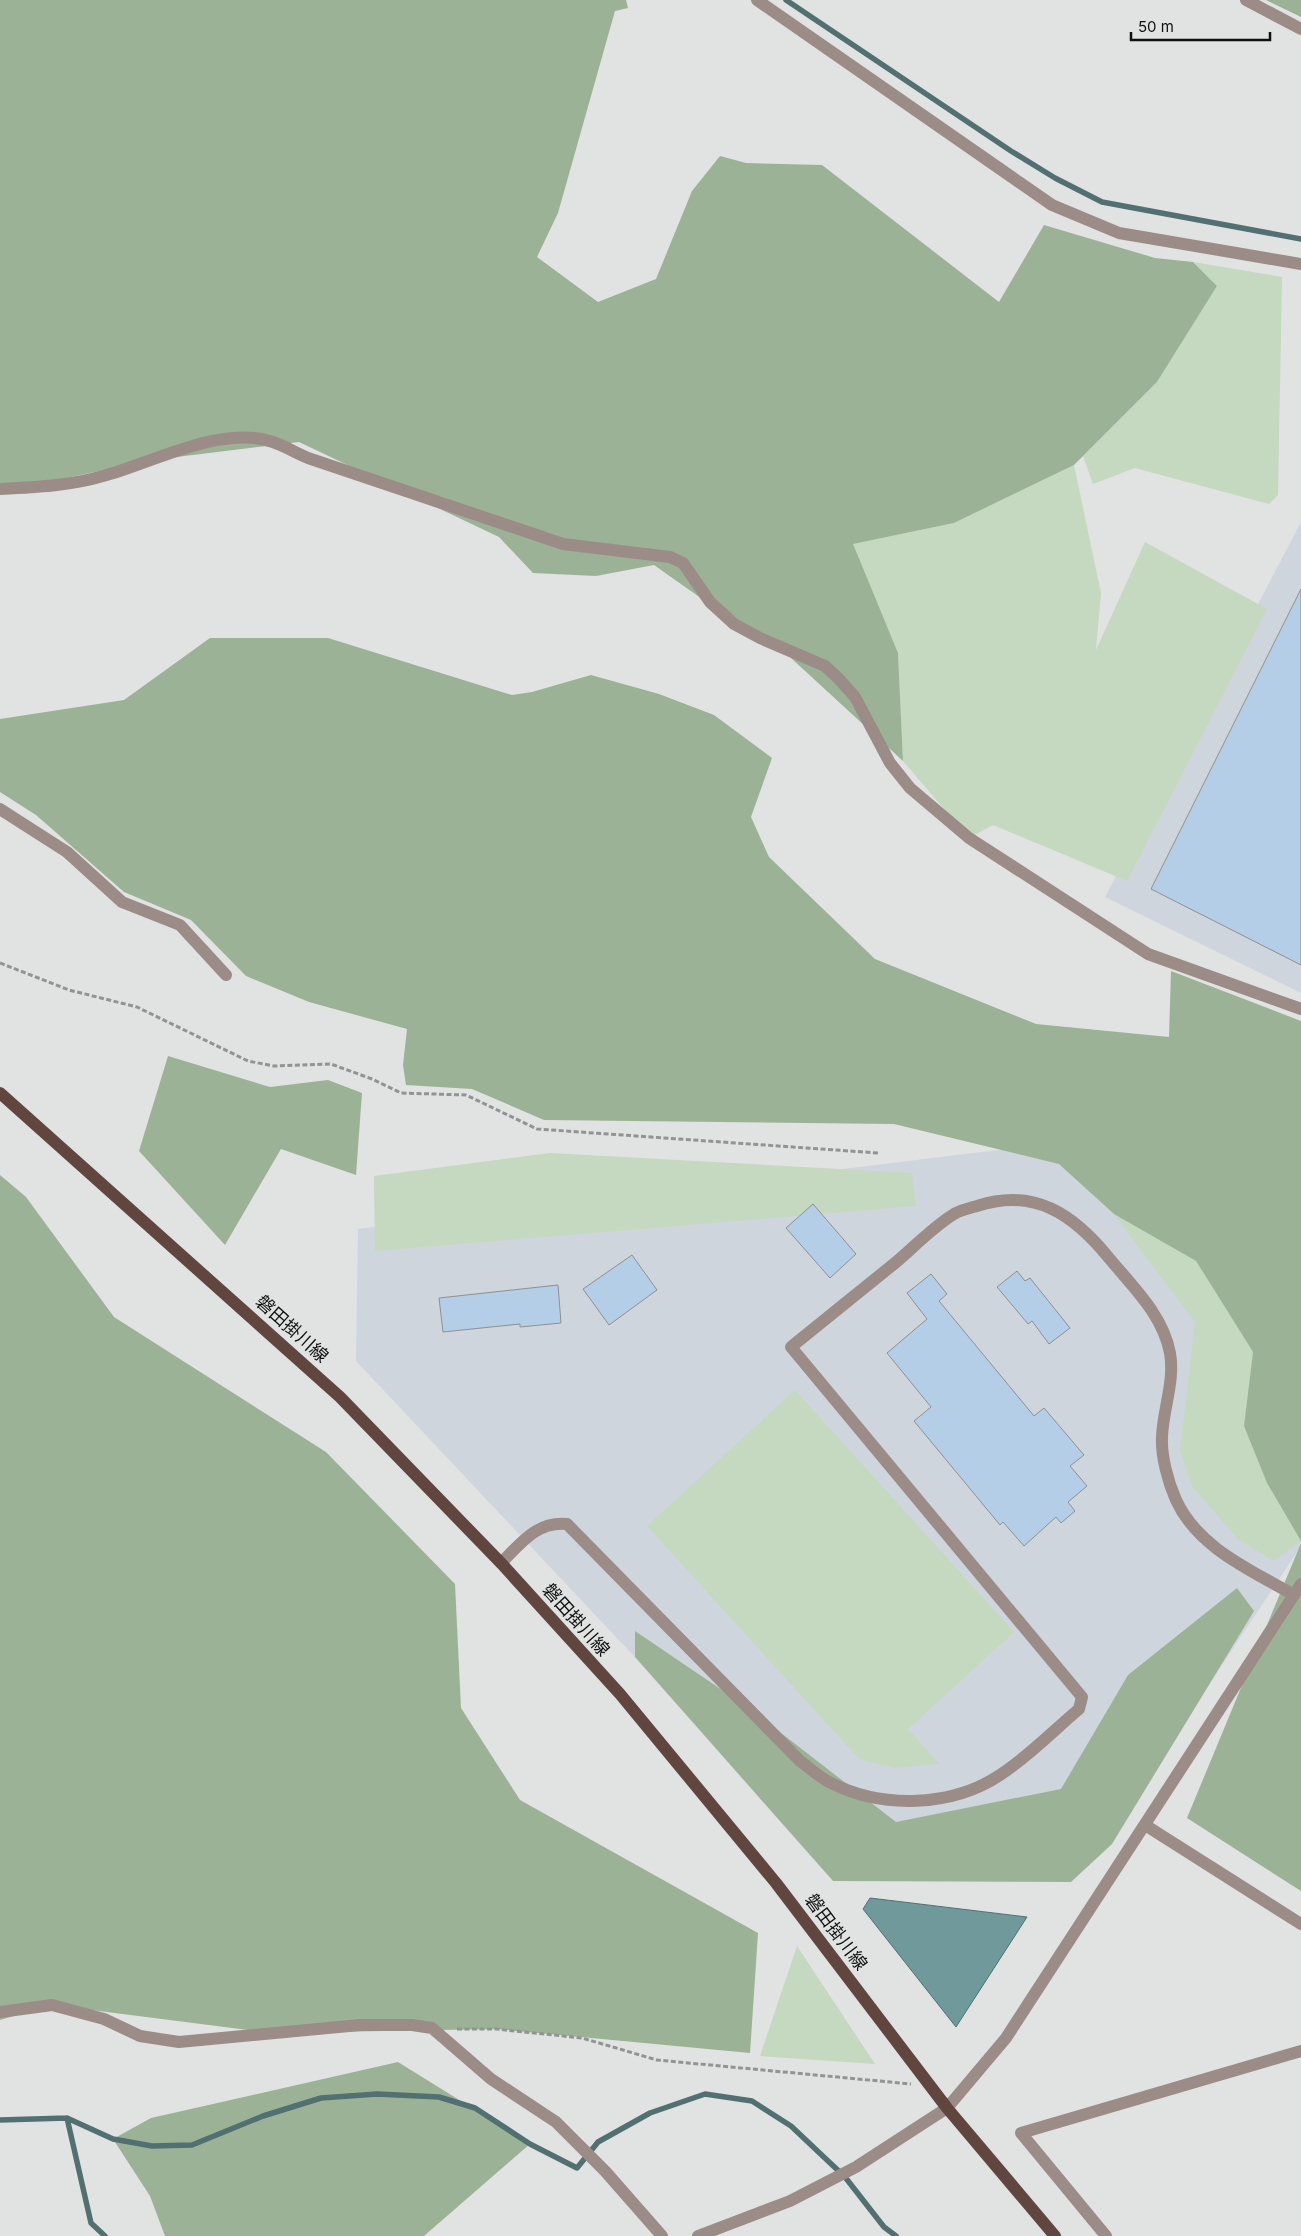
<svg xmlns="http://www.w3.org/2000/svg" width="1301" height="2236" font-family="Inter,'Noto Sans JP',sans-serif">
<style>
.built{fill:#cfd5dc}
.green{fill:#c5d8c0}
.forest{fill:#9cb296}
.water{fill:#6f999a;stroke:#527071}
.lines{fill:none;stroke-linecap:round;stroke-linejoin:round}
.stream{stroke:#527071;stroke-width:5.5}
.building{fill:#b4cee8;stroke:#8f9091}
.path{stroke:#929393;stroke-width:3;stroke-dasharray:5 2.5;stroke-linecap:butt}
.minor{stroke:#9c8c87;stroke-width:12}
.major{stroke:#61463f;stroke-width:12}
.labels{text-anchor:middle;stroke-width:5;stroke-linejoin:round;paint-order:stroke}
.street-label{font-size:18px;fill:#101010;stroke:#e1e2e2}
</style>
<rect width="100%" height="100%" fill="#e1e2e2"/>
<path class="built" d="M1301 522V993L1105 897Z
M1046 1144 1144 1184 1301 1480V1546L1109 1835 794 1826 356 1361 358 1229Z"/>
<path class="green" d="M1193 262 1282 277 1278 495 1269 504 1135 468 1093 484 1083 456 1157 382 1217 286Z
M1074 465 1101 593 1096 650 1145 542 1267 609 1127 881 993 825 969 838 903 761 898 653 852 544 954 523Z
M550 1153 912 1173 916 1206 375 1251 374 1176Z
M1114 1214 1196 1261 1253 1352 1244 1426 1267 1483 1301 1541 1273 1561 1238 1539 1192 1486 1180 1451 1195 1322Z
M795 1390 1014 1632 908 1729 939 1764 894 1768 859 1759 647 1526Z
M797 1946 875 2064 760 2056Z"/>
<path class="forest" d="M0 0H626L628 8 615 11 558 213 537 257 598 302 656 279 692 191 720 156 746 163 822 165 999 302 1044 225 1155 258 1193 262 1217 286 1157 382 1074 465 954 523 853 544 898 653 903 761 779 647 749 632 654 565 596 576 533 573 499 537 299 442 152 460 23 487 0 486Z
M1266 0H1301V17Z
M210 638H328L512 695 532 692 591 675 659 694 714 715 772 758 751 817 769 857 875 959 1036 1024 1169 1037 1171 971 1301 1021V1541L1267 1483 1244 1426 1253 1352 1196 1261 1114 1214 1059 1164 894 1124 544 1120 472 1089 406 1085 403 1065 407 1029 309 1002 246 976 191 920 124 892 36 815 0 792V719L124 700Z
M168 1056 270 1087 328 1080 362 1093 356 1175 281 1149 225 1245 139 1151Z
M0 1175 26 1197 114 1317 326 1452 455 1584 461 1708 520 1800 758 1933 750 2053 496 2029 272 2033 52 2005 0 2020Z
M1301 1543V1891L1187 1818Z
M1237 1588 1254 1611 1112 1844 1071 1882 833 1881 635 1657V1631L750 1709 896 1822 1061 1789 1128 1675Z
M398 2062 530 2144 424 2236H165L150 2196 113 2139 151 2118Z"/>
<path class="water" d="M870 1898 1027 1917 956 2027 863 1909Z"/>
<g class="lines">
<path class="stream" d="M786 0 1011 151 1055 178 1102 202 1301 239
M67 2118 91 2223 105 2236
M0 2120 67 2118 113 2139 152 2146 192 2145 263 2116 321 2098 377 2094 439 2097 475 2108 530 2144 577 2168 598 2142 650 2113 705 2094 752 2101 791 2126 845 2177 884 2227 896 2236"/>
</g>
<path class="building" d="M1301 589V965L1151 889Z
M813 1204 856 1254 830 1278 786 1228Z
M632 1255 657 1290 609 1325 583 1289Z
M1017 1271 1025 1281 1030 1278 1070 1328 1049 1344 1032 1321 1028 1324 997 1287Z
M931 1274 947 1294 939 1301 1034 1416 1044 1408 1084 1455 1070 1466 1087 1486 1068 1502 1075 1511 1061 1523 1056 1517 1024 1546 1003 1522 1000 1525 914 1421 931 1407 887 1353 927 1319 907 1293Z
M558 1285 561 1323 520 1327V1324L443 1332 439 1298Z"/>
<g class="lines">
<path class="path" d="M0 963 69 990 137 1007 248 1061 274 1066 331 1064 372 1079 401 1093 466 1095 537 1129 878 1153
M457 2029H496L582 2038 657 2060 911 2084"/>
<path class="minor" d="M757 0 1052 205 1119 233 1301 264
M1246 0 1301 29
M0 489C35 487 69 486 103 476 152 463 222 424 273 442 285 446 296 453 308 458L563 544 670 557 683 563 710 602 734 624 760 638 825 666 839 679 855 697 890 763 910 788 969 838 1148 954 1301 1009
M0 809 67 852 122 902 180 925 226 975
M501 1563C521 1543 537 1521 567 1524L800 1761C810 1768 820 1778 831 1783 882 1809 952 1807 1000 1775 1028 1757 1053 1731 1079 1709L1082 1697 791 1347C826 1319 860 1291 895 1263 914 1247 933 1227 954 1214 961 1210 970 1208 977 1206 1035 1187 1074 1215 1109 1258 1133 1287 1163 1315 1170 1353 1175 1381 1163 1409 1162 1437 1161 1456 1168 1482 1176 1500 1198 1548 1251 1570 1294 1595
M1145 1825 1301 1924
M0 2012 52 2005 104 2019 140 2036 179 2042 360 2025H412L432 2028 491 2079 556 2122 605 2171 662 2236
M698 2236 790 2201 856 2167 947 2108 1006 2038 1301 1584
M1106 2236 1021 2133 1301 2051"/>
<path class="major" d="M0 1093 340 1397 501 1563 620 1694 776 1883 947 2108 1055 2236"/>
</g>
<g class="labels">
<g class="street-label">
<text transform="translate(292 1329) rotate(42)" y="6">磐田掛川線</text>
<text transform="translate(576 1620) rotate(48)" y="6">磐田掛川線</text>
<text transform="translate(836 1932) rotate(53)" y="6">磐田掛川線</text>
</g>
</g>
<path d="M1131 32v8h139v-8" fill="none" stroke="#101010" stroke-width="2.5"/>
<text x="1138" y="32" font-size="15" fill="#101010" stroke="#e1e2e2" stroke-width="4" paint-order="stroke">50 m</text>
</svg>
